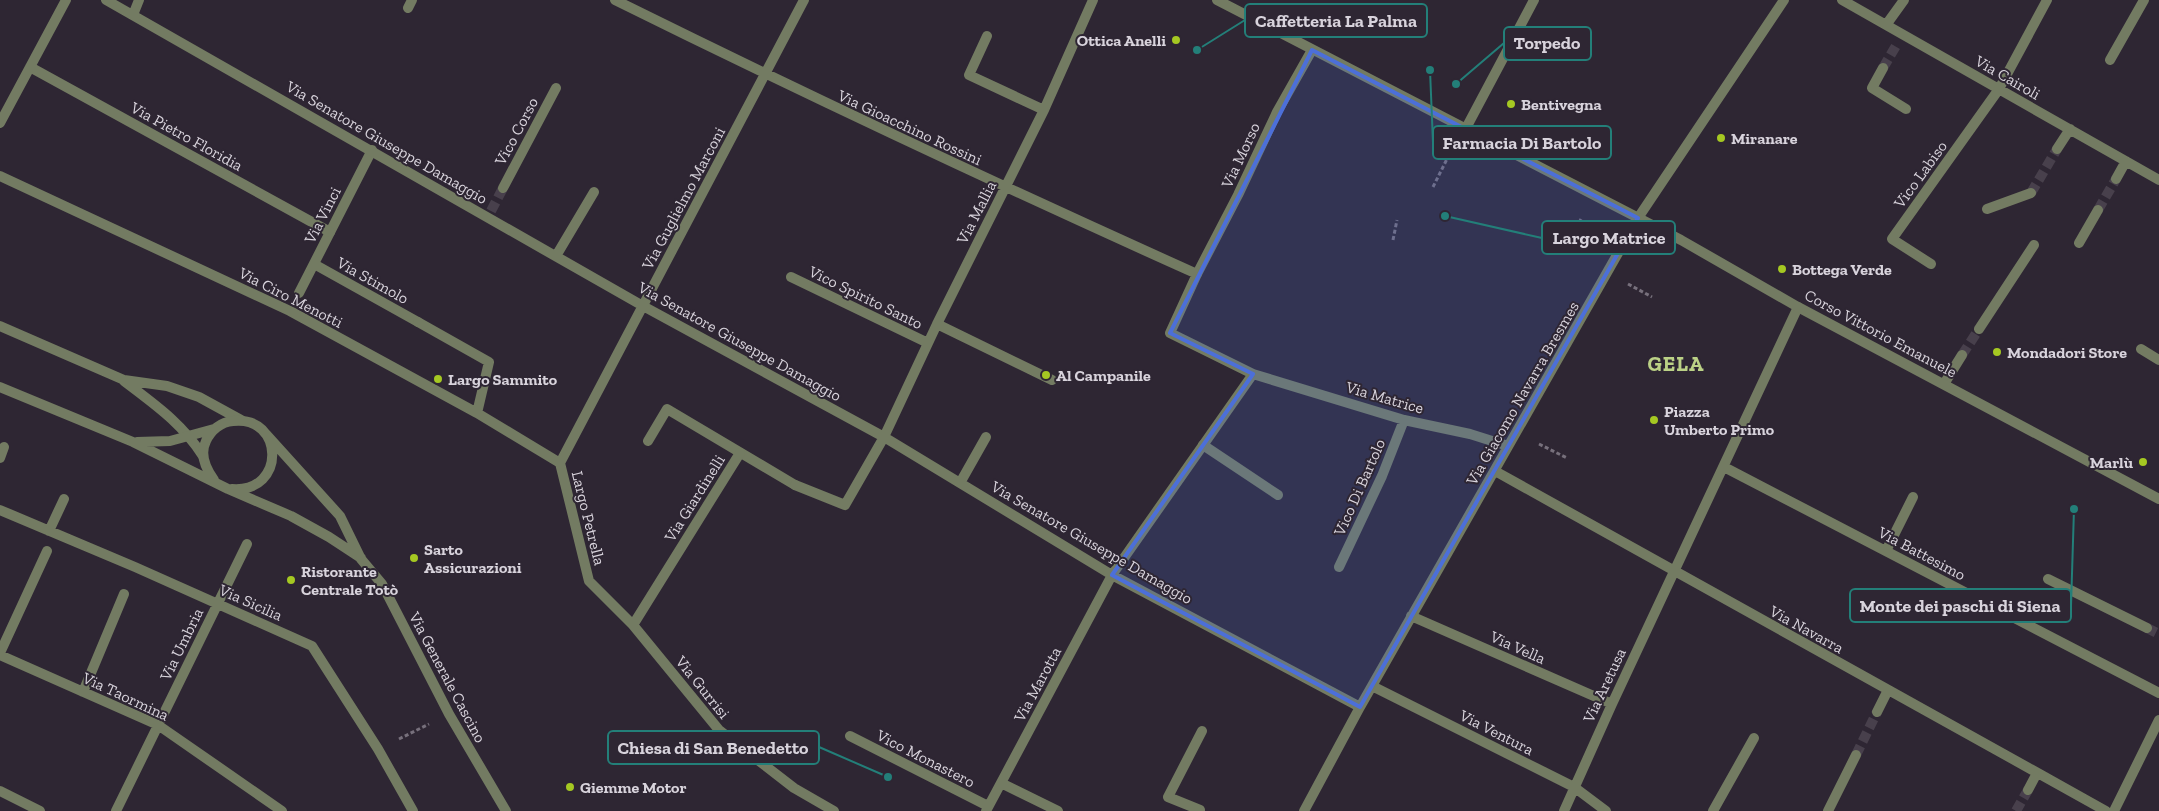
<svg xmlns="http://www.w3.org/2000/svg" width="2159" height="811" font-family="'Zilla Slab',serif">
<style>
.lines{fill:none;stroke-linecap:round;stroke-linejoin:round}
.pedestrian-tunnel{stroke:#48404c;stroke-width:10;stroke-dasharray:10 5;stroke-linecap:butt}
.minor-tunnel{stroke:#48404c;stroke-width:10;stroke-dasharray:10 5;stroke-linecap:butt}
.path{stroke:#77707c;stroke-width:3;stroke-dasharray:4 2.5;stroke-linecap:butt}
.pedestrian{stroke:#737b62;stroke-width:10}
.minor{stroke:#737b62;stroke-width:10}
.tertiary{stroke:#737b62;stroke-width:10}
.marked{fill:#4c6fd9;fill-opacity:0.2;stroke:#4c6fd9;stroke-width:4;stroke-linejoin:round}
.poi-dot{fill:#a5c822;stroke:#2e2633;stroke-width:2}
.labels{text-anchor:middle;stroke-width:4;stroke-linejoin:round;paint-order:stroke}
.poi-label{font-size:16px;font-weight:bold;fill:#d8d3dc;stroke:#2e2633;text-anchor:start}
.street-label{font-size:16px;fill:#d8d3dc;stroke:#2e2633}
.district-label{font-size:21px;font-weight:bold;letter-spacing:1px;fill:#bbd186;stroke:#2e2633}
.leader{fill:none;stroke:#237f79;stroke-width:2}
.callout-dot{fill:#237f79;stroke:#2e2633;stroke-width:2}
.callout{fill:#2e2633;stroke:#237f79;stroke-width:2}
.callout-label{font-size:18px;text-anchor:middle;font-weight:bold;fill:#d8d3dc}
</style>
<rect width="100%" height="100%" fill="#2e2633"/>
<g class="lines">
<path class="pedestrian-tunnel" d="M1883 68 1897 44
M2147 628 2159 634"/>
<path class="minor-tunnel" d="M2031 193 2057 149
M2098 210 2116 179
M491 211 503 188
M1962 355 1979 329
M1856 755 1877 712
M2016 811 2028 790"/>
<path class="path" d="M1433 187 1452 149
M1393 240 1397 220
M1565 250 1581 219
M1628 284 1652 297
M1539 444 1567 458
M399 739 429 724"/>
<path class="pedestrian" d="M1883 68 1872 88 1906 109
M1465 130 1534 0
M314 264 418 322
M1197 274 1238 195 1277 112 1312 50
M299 293 372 150
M648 441 667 409 795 485
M1203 445 1278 495
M2048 579 2147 628"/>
<path class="minor" d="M106 0 643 306 884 437 1112 575 1360 707
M615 0C807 95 1001 186 1197 274L1170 333 1253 374 1404 420 1470 434 1508 446
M1842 0 2159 180
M408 8 412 0
M133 15 139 0
M1886 25 1904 0
M987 36 969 75 1044 110
M2110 60 2144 0
M30 67 330 232
M0 123 66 0
M2057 149 2070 129
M0 176 290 311 477 413 560 463
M2116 179 2126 161
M503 188 556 88
M1987 209 2031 193
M2079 243 2098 210
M556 256 594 192
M1931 264 1892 239 1999 89 2047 0
M791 277 928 343
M418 322 489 362 477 413
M937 324 1052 380
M0 326 124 380 167 386 199 397 241 420
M1979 329 2034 245
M2141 349 2159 360
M124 381C154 404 182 423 203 456
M1944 384 1962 355
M0 458 4 447
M560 463 804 0
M560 463 589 581 633 625 719 730 794 788 834 811
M1724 467 2159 693
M1495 471 2106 811
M960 483 986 437
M795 485 845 505 884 437 937 324 1044 110 1093 0
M0 510 135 567 312 646 378 749 413 811
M49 531 64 499
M1886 551 1913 497
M1339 567 1382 476 1404 420
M1411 616 1612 704
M633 625 740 453
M0 653 47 551
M0 655 158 725 282 811
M1372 686 1574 787 1606 811
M83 692 124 594
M1877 712 1888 690
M850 736 988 806
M1001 783 1058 811
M2028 790 2037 773
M0 791 40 811
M1200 810 1168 797 1202 731
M116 811 247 544
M986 811 1112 575 1253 374
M1304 811 1360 707 1638 218 1784 0
M1564 811 1612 704 1798 307
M1713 811 1754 738
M1828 811 1856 755
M2114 811 2159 720"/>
<path class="tertiary" d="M1217 0 1681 240 1798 307 2159 499
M0 387 133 442 228 489 291 516 329 537 361 558
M266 434 340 516 361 559 382 584 449 714 506 811
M137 442 170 441 214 429
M214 480C206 469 199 455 206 441 211 430 221 422 233 421 284 415 287 493 232 489"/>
</g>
<path class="marked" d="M1312 50 1638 218 1360 707 1112 575 1253 374 1170 333Z"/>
<g class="poi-dot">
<circle cx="1176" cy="40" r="5"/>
<circle cx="1511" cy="104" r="5"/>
<circle cx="1721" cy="138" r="5"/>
<circle cx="1782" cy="269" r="5"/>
<circle cx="1997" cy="352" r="5"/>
<circle cx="1046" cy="375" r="5"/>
<circle cx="438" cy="379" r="5"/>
<circle cx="1654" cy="420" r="5"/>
<circle cx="2143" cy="462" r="5"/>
<circle cx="414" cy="558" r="5"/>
<circle cx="291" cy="580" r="5"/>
<circle cx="570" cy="787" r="5"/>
</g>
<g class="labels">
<g class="poi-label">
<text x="1166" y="46" text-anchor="end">Ottica Anelli</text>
<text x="1521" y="110">Bentivegna</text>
<text x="1731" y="144">Miranare</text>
<text x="1792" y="275">Bottega Verde</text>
<text x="2007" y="358">Mondadori Store</text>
<text x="1056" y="381">Al Campanile</text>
<text x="448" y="385">Largo Sammito</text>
<text x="1664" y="417">Piazza<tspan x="1664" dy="18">Umberto Primo</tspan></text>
<text x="2133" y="468" text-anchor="end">Marlù</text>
<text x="424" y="555">Sarto<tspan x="424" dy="18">Assicurazioni</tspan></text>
<text x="301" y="577">Ristorante<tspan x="301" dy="18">Centrale Totò</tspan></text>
<text x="580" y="793">Giemme Motor</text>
</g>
<g class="street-label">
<text transform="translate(2008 77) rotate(30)" y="6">Via Cairoli</text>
<text transform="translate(910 127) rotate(25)" y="6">Via Gioacchino Rossini</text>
<text transform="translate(516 131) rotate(-62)" y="6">Vico Corso</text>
<text transform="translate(187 136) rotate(29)" y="6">Via Pietro Floridia</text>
<text transform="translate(387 142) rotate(30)" y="6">Via Senatore Giuseppe Damaggio</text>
<text transform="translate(1240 155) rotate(-65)" y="6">Via Morso</text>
<text transform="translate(1920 174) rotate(-54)" y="6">Vico Labiso</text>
<text transform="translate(683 198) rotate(-62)" y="6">Via Guglielmo Marconi</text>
<text transform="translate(976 212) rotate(-63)" y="6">Via Mallia</text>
<text transform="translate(322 215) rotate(-63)" y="6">Via Vinci</text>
<text transform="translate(373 280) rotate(29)" y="6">Via Stimolo</text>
<text transform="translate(291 297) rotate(27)" y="6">Via Ciro Menotti</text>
<text transform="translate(866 297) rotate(26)" y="6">Vico Spirito Santo</text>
<text transform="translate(1881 333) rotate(28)" y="6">Corso Vittorio Emanuele</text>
<text transform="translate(740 341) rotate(29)" y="6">Via Senatore Giuseppe Damaggio</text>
<text transform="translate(1522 393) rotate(-60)" y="6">Via Giacomo Navarra Bresmes</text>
<text transform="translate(1385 397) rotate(16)" y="6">Via Matrice</text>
<text transform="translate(1359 487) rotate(-66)" y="6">Vico Di Bartolo</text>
<text transform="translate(694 498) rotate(-58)" y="6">Via Giardinelli</text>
<text transform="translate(589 518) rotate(76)" y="6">Largo Petrella</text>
<text transform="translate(1092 542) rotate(30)" y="6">Via Senatore Giuseppe Damaggio</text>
<text transform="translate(1922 553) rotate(28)" y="6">Via Battesimo</text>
<text transform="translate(251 602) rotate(24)" y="6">Via Sicilia</text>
<text transform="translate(1807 629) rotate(29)" y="6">Via Navarra</text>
<text transform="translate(181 644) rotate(-64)" y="6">Via Umbria</text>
<text transform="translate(1518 647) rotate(24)" y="6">Via Vella</text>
<text transform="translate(448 677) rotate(62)" y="6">Via Generale Cascino</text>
<text transform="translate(1037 684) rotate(-62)" y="6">Via Marotta</text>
<text transform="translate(1604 685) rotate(-65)" y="6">Via Aretusa</text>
<text transform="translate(703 687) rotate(51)" y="6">Via Gurrisi</text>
<text transform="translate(126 696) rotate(25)" y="6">Via Taormina</text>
<text transform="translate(1497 732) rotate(27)" y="6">Via Ventura</text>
<text transform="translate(926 758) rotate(27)" y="6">Vico Monastero</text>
</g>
<g class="district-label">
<text x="1676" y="371">GELA</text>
</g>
</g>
<path class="leader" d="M1197 50L1245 20M1456 84L1504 43M1430 70L1433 143M1445 216L1542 238M2074 509L2071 606M888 777L819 747"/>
<g class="callout-dot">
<circle cx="1197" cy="50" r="5"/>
<circle cx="1456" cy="84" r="5"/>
<circle cx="1430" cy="70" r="5"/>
<circle cx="1445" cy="216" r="5"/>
<circle cx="2074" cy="509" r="5"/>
<circle cx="888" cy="777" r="5"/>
</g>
<g class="callout">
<rect x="1245" y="4" width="182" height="33" rx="5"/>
<rect x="1504" y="27" width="87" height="33" rx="5"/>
<rect x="1433" y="126" width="178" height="33" rx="5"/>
<rect x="1542" y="221" width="133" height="33" rx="5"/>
<rect x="1850" y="589" width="221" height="33" rx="5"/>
<rect x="608" y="731" width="211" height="33" rx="5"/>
</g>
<g class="callout-label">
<text x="1336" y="27">Caffetteria La Palma</text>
<text x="1547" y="49">Torpedo</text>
<text x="1522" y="149">Farmacia Di Bartolo</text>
<text x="1609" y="244">Largo Matrice</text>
<text x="1960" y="612">Monte dei paschi di Siena</text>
<text x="713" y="754">Chiesa di San Benedetto</text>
</g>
</svg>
